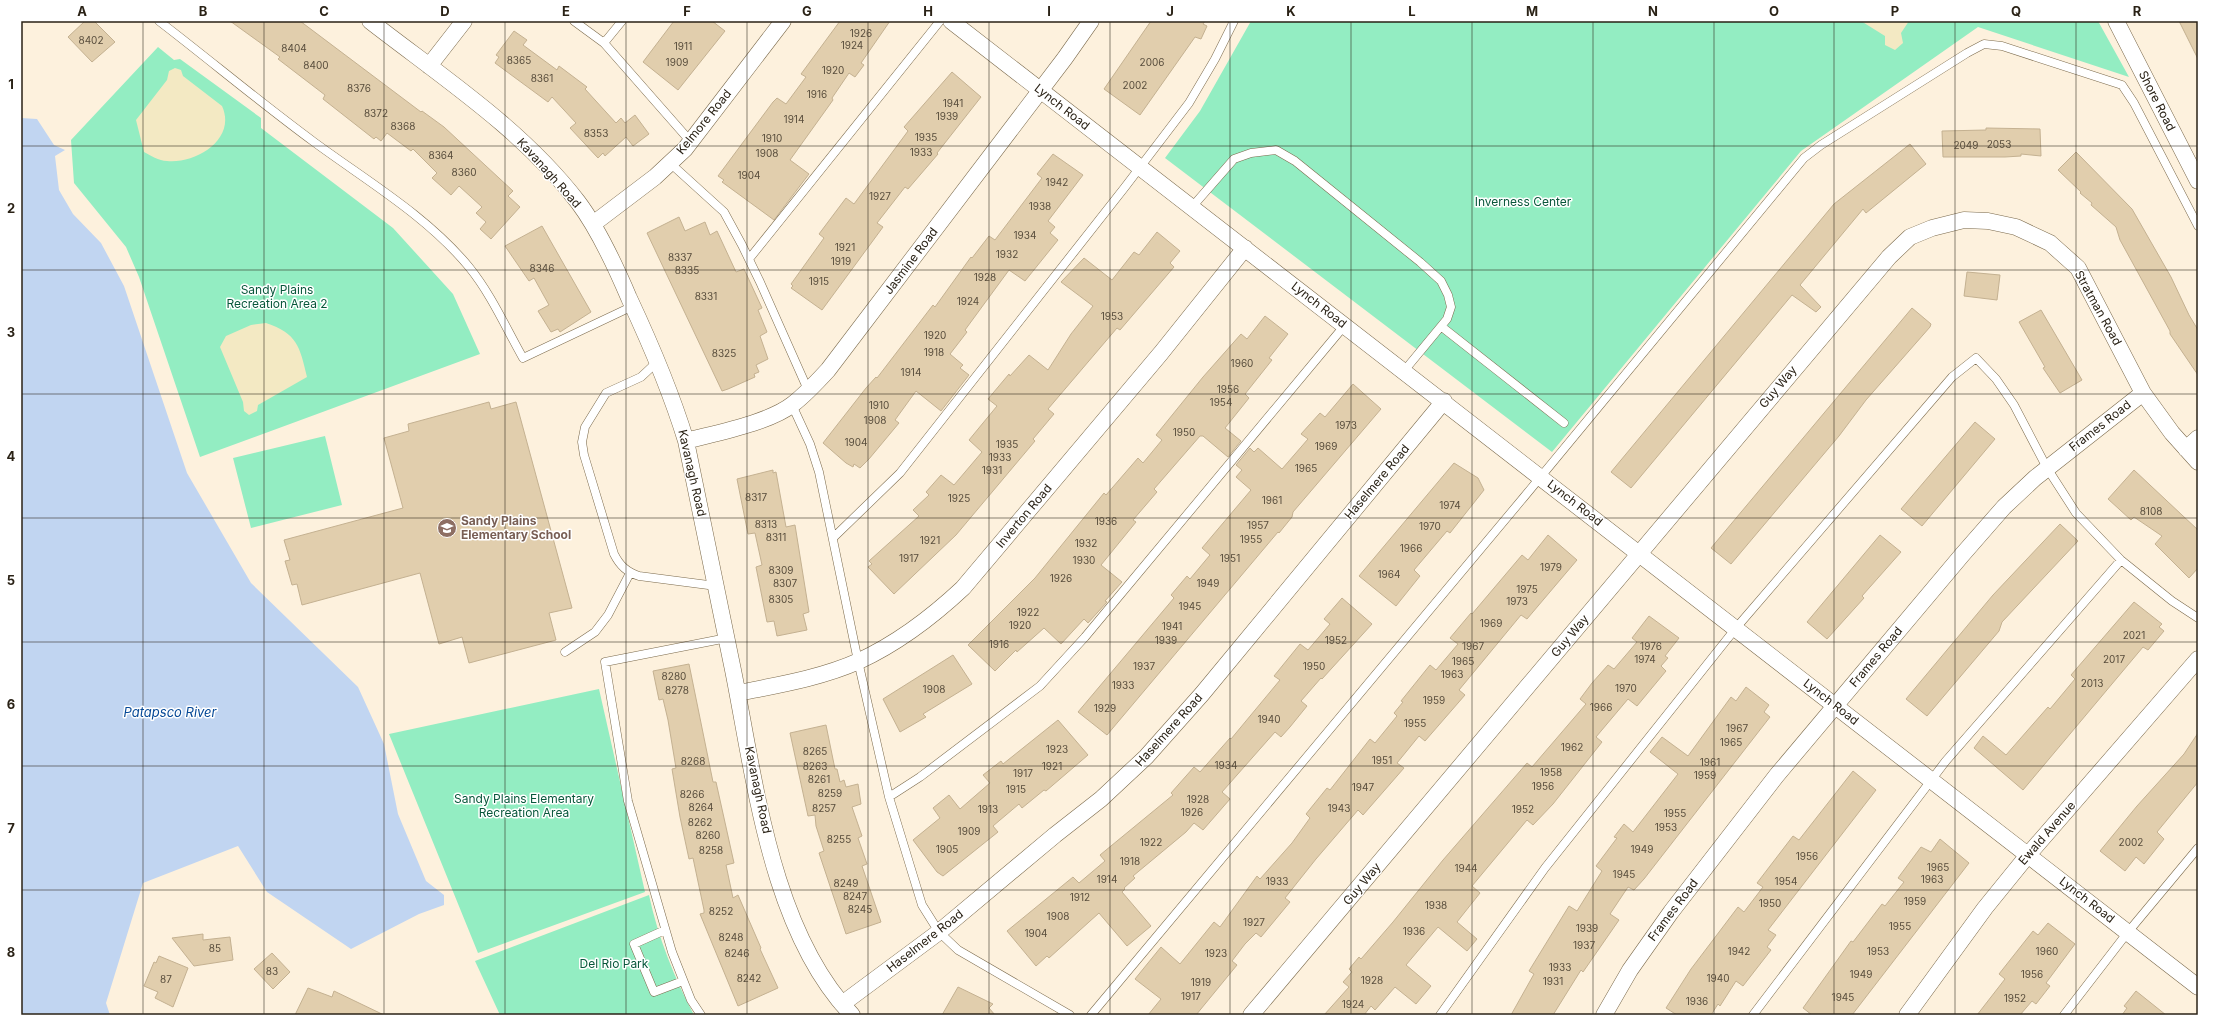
<svg xmlns="http://www.w3.org/2000/svg" width="2219" height="1036" font-family="Inter,sans-serif">
<style>
.green{fill:#93edc2}
.sand{fill:#f3e9c3}
.water{fill:#c1d5f1}
.building{fill:#e1cead;stroke:#c4b191}
.lines{fill:none;stroke-linecap:round;stroke-linejoin:round}
.service-casing{stroke:#7b6a4c;stroke-width:9}
.minor-casing{stroke:#7b6a4c;stroke-width:17}
.service{stroke:#fff;stroke-width:8}
.minor{stroke:#fff;stroke-width:16}
.grid{fill:none;stroke:#2a2216;stroke-width:1;stroke-opacity:0.55}
.labels{text-anchor:middle;stroke-width:3;stroke-linejoin:round;paint-order:stroke}
.number-label{font-size:10px;fill:#584d3c}
.street-label{font-size:12px;fill:#2a2216;stroke:#fff}
.park-label{font-size:12px;fill:#08573b;stroke:#fff}
.education-label{font-size:12px;font-weight:bold;fill:#785e54;stroke:#fff;text-anchor:start}
.water-label{font-size:13px;font-style:italic;fill:#054896;stroke:#fff}
.neatline{fill:none;stroke:#2a2216;stroke-width:1.5}
.grid-label{font-size:13px;text-anchor:middle;font-weight:bold;fill:#2a2216}
</style>
<rect width="100%" height="100%" fill="#fdf1dd"/>
<path class="green" d="M1251 21H2098L2129 77 1978 27 1801 151 1552 452 1165 158 1200 111Z
M158 47 174 60 180 59 261 118V128L393 228 453 294 480 354 200 457 139 277 126 247 74 183 71 140Z
M325 436 342 505 251 528 233 458Z
M599 689 645 892 478 953 389 734Z
M649 895C658 937 674 977 694 1015H500L475 961Z"/>
<path class="sand" d="M1861 21H1909L1901 33 1903 43 1895 50 1885 45V36Z
M175 68 181 70 183 76 222 106C237 139 196 164 167 161 159 161 150 155 144 152L136 120 167 80 169 71Z
M266 323C297 333 300 347 307 377L258 405 257 411 249 415 244 411 243 402 220 347 226 336 251 325Z"/>
<path class="water" d="M21 118 37 119 54 145 65 150 55 156 59 190 73 214 101 243 124 286 187 473 251 583 358 687 384 744 398 814 426 881 444 895V905L419 914 351 949 267 892 238 846 143 883 106 1003 110 1015H21Z"/>
<path class="building" d="M85 21H94L115 42 92 62 68 37Z
M230 21H300L421 112 422 111 444 127 513 191 508 196 520 207 491 239 480 229 486 222 476 213 482 207 459 186 451 195 432 178 437 173 413 149 411 151 387 133 381 141 376 137 374 139 323 99 325 95 278 59 280 57Z
M674 21H712L725 31 678 90 643 62Z
M840 21H890L861 63 864 65 855 77 849 73 832 98 833 100 790 160 809 174 774 220 722 182 724 180 718 176 773 102 777 98 786 104 806 77 801 74Z
M1151 21H1205L1203 24 1207 26 1201 39 1195 37 1140 115 1104 89Z
M2179 21H2198V59Z
M514 31 527 40 523 45 557 70 559 66 587 87 585 89 616 123 621 118 625 123 635 115 649 134 633 146 626 137 605 156 603 153 598 158 570 128 576 123 552 97 548 102 495 63 499 57 496 55Z
M952 72 981 97 937 153 938 154 908 189 905 187 877 223 883 227 822 310 791 288 793 286 791 284 824 238 819 234 846 198 854 204 908 131 904 127Z
M1986 128 2040 129 2041 156 2021 154V156L2005 157H1943L1942 131 1986 130Z
M1910 144 1926 164 1866 213 1863 209 1800 285 1821 307 1816 312 1792 295 1631 488 1611 472 1834 204Z
M2076 152 2132 209 2171 277 2189 315 2198 330V375L2170 334V331L2120 240 2116 227 2091 205 2092 203 2080 193 2081 192 2058 170Z
M1053 154 1083 175 1048 221 1055 227 1050 233 1058 240 1025 281 1009 270 965 330 967 332 950 354 963 365 960 368 969 375 941 411 916 391 895 420 899 423 869 459 860 468 854 464 853 467 846 463 823 443 866 388 876 377 877 378 933 305 935 307 971 257 972 258 989 236 995 240 1042 178 1037 174Z
M679 217 685 231 705 222 710 235 717 231 736 272 744 269 762 308 758 310 767 332 760 336 768 359 756 365 759 372 754 374 755 377 728 389 722 391 647 233Z
M542 226 591 312 560 332 558 329 551 332 538 311 549 305 534 278 529 281 505 246Z
M1157 232 1180 251 1170 263 1174 267 1120 330 1117 328 1048 409 1054 414 1033 439 1035 441 956 535 894 594 868 567 872 564 869 561 919 516 913 510 929 495 926 492 941 475 954 485 982 452 969 440 997 406 988 399 1009 374 1010 376 1029 355 1048 370 1071 334 1093 306 1061 282 1084 258 1112 280 1134 252 1139 255Z
M1967 272 2000 275 1997 300 1964 296Z
M1912 308 1931 324 1930 327 1866 400 1839 436 1731 564 1711 548Z
M2041 310 2082 380 2060 393 2043 368 2045 367 2019 322Z
M1265 316 1288 334 1269 358 1272 360 1245 394 1249 398 1225 428 1241 441 1228 457 1203 436H1200L1154 489 1157 492 1133 520 1136 522 1101 565 1122 582 1105 601 1107 602 1088 623 1084 619 1061 644 1044 628 1017 652 1016 650 995 671 968 645 1035 578 1104 493 1106 495 1138 458 1143 463 1162 440 1156 435 1203 377 1241 334 1247 339Z
M1353 384 1381 409 1293 512 1292 517 1279 533 1278 532 1107 735 1078 712 1174 598 1171 595 1187 576 1190 579 1210 555 1202 548 1251 490 1236 477 1242 470 1236 465 1250 448 1254 452 1258 448 1282 469 1308 439 1301 434 1320 413 1325 417Z
M489 402 491 409 516 402 572 608 549 613 556 640 469 663 462 637 439 644 420 573 302 605 297 584 292 585 285 561 290 560 284 540 403 508 384 438 409 431 408 424Z
M1975 422 1995 439 1922 526 1901 509Z
M1454 463 1478 478 1484 490 1450 533 1447 531 1414 570 1420 576 1396 606 1359 576Z
M773 470V473L776 472 786 527 795 525 809 612 803 614 807 630 777 636 774 621 767 622 756 567 762 565 755 533 748 534 737 479Z
M2134 470 2198 530V568L2189 578 2155 544 2162 536 2134 517 2131 520 2108 499Z
M2060 524 2078 541 2002 622 1999 631 1927 716 1906 699 1993 595Z
M1548 535 1577 560 1527 619 1521 615 1459 690 1465 695 1425 741 1419 736 1397 763 1404 768 1363 815 1358 810 1316 859 1285 898 1290 902 1261 937 1256 933 1245 944 1232 961 1237 965 1196 1015H1148L1161 999 1135 979 1161 947 1180 964 1214 922 1220 927 1257 876 1260 879 1292 843 1310 818 1306 814 1327 788 1330 790 1370 739 1375 743 1397 716 1394 713 1403 702 1401 701 1430 665 1436 670 1458 644 1450 638 1471 613 1472 614 1522 555 1528 560Z
M1880 535 1901 552 1862 596 1864 598 1827 639 1807 622Z
M1342 598 1372 624 1322 679 1321 678 1301 701 1307 706 1290 727 1281 737 1275 732 1222 792 1230 799 1203 830 1194 823 1186 832 1133 876 1135 878 1124 888 1125 889 1122 892 1151 926 1127 946 1099 913 1049 958 1047 956 1036 966 1007 931 1073 877 1079 883 1105 861 1100 855 1173 795 1171 793 1194 767 1200 772 1230 738 1231 739 1280 680 1274 676 1300 644 1308 650 1330 624 1324 619Z
M2134 602 2162 624 2159 627 2164 631 2148 650 2143 647 2023 790 1974 748 1983 736 2006 755 2048 707 2050 709 2075 679 2071 675Z
M1649 616 1679 638 1665 656 1668 658 1661 666 1666 671 1637 706 1628 699 1596 737 1602 742 1553 804 1533 825 1527 820 1472 886 1480 893 1457 922 1477 939 1467 951 1438 927 1406 965 1431 986 1416 1004 1395 987 1375 1010 1371 1006 1364 1015H1324L1349 987 1343 982 1352 972 1349 969 1359 957 1361 959 1393 922 1443 860 1527 763 1532 767 1586 704 1580 699 1592 683 1608 665 1614 669 1637 642 1632 638Z
M953 655 972 684 923 714 926 717 900 732 883 699Z
M689 664 713 782H716L734 863 726 865 733 898 738 895 761 948 760 949 778 988 738 1006 700 914 704 913V910L693 858 689 859 680 817 672 769 676 768 668 720 663 699 659 700 653 671Z
M1746 687 1769 705 1764 712 1770 717 1644 879 1634 890 1628 887 1610 914 1619 920 1583 972 1581 970 1553 1015H1511L1534 974 1529 971 1569 906 1577 911 1602 871 1596 866 1617 838 1614 837 1624 824 1633 832 1678 774 1650 752 1662 737 1688 756 1731 697 1736 701Z
M1058 720 1088 755 1046 791 1044 790 1022 808 1019 804 993 826 998 832 943 876 937 872 913 840 940 818 933 808 949 795 960 809 990 783 983 775 1001 761 1003 764Z
M826 725 835 769H837L840 782 844 780 846 787 858 784 861 804 852 807 862 836 858 838 867 864 862 866 881 922 846 934 819 853 824 851 816 826 815 815 808 816 790 733Z
M2198 733V782L2157 832 2164 839 2144 864 2136 857 2125 871 2100 851 2137 806 2184 754Z
M1853 771 1876 790 1768 930 1776 935 1767 947 1771 950 1743 986 1736 981 1720 1006 1718 1004 1711 1015H1677L1666 1008 1691 969 1738 907 1744 912 1763 887 1757 883 1793 836 1799 840Z
M1940 839 1969 863 1852 1015H1812L1803 1008 1851 941 1853 942 1882 904 1885 906 1904 882 1898 878 1921 847 1931 852Z
M2048 923 2075 944 2046 983 2050 986 2036 1004 2032 1001 2020 1015H1977L2005 979 1999 974 2033 931 2038 935Z
M203 934V940L230 937 233 960 194 966 172 938Z
M272 953 290 972 273 989 254 969Z
M159 956 188 968 173 1007 155 998 158 992 144 986 154 962 156 963Z
M958 987 993 1004 989 1008 995 1015H942Z
M308 988 332 997 334 991 384 1015H295Z
M2136 991 2166 1015H2122L2127 1008 2124 1006Z"/>
<g class="lines">
<defs>
<path id="service" d="M159 21C211 61 261 103 314 142 367 181 427 216 469 267 491 294 506 328 523 358L633 306
M574 21 604 43 691 142
M604 43 622 21
M670 163 724 212 742 245 760 282 808 390
M1192 207 1234 159 1251 153 1276 150 1295 161 1420 262 1441 281 1448 295 1451 307 1447 319 1404 371
M749 259 940 21
M1442 327 1564 423
M657 362 641 377 606 393 585 427 582 442 584 455 614 554C620 566 627 572 639 576L716 586
M792 405 810 444 819 472 858 661 889 797 922 905 939 932 958 950 1070 1015
M834 537 900 473 1125 187 1189 103 1215 59 1234 21
M565 652 595 632 608 615 630 573
M889 797 920 777 1040 686 1085 637 1345 325
M665 930 634 944 654 992 683 981
M701 1015 691 1000 672 952 628 801 605 662 727 638
M1091 1015 1524 497 1804 158 1821 145 1967 53 1984 44 2002 46 2122 85 2134 103 2198 226
M1440 1015 1545 868 1736 628 1952 377 1976 358 1996 379 2014 405 2047 468 2076 513 2121 560 2172 601 2198 618
M1753 1015 1945 762 2121 560
M2064 1015 2128 932 2198 848"/>
<path id="minor" d="M370 21C442 77 522 129 578 202 599 230 615 265 629 298 651 345 671 392 686 441 702 518 718 594 733 670 755 780 771 931 852 1015
M951 21 2198 987
M2116 21 2198 181
M429 66 464 21
M593 224 655 177 685 149 783 21
M686 441C716 433 769 423 793 404 806 394 817 382 828 370L1065 58 1091 21
M2186 449 2198 438
M738 693C778 685 821 678 859 661 898 643 932 617 963 588L1161 353 1245 248
M842 1004 939 932 1055 835 1101 799 1146 757 1202 694 1444 401
M1251 1015 1889 257 1910 237 1932 228 1964 220 1988 221 2016 227 2050 243 2078 268 2143 393 2172 433 2198 462
M1604 1015 1630 970 1671 912 1777 775 1962 555 2004 507 2035 478 2143 393
M1907 1015 1985 908 2028 855 2198 659"/>
</defs>
<use href="#service" class="service-casing"/>
<use href="#minor" class="minor-casing"/>
<use href="#service" class="service"/>
<use href="#minor" class="minor"/>
</g>
<path class="grid" d="M143 21V1015M264 21V1015M384 21V1015M505 21V1015M626 21V1015M747 21V1015M868 21V1015M989 21V1015M1110 21V1015M1230 21V1015M1351 21V1015M1472 21V1015M1593 21V1015M1714 21V1015M1834 21V1015M1955 21V1015M2076 21V1015M21 146H2198M21 270H2198M21 394H2198M21 518H2198M21 642H2198M21 766H2198M21 890H2198"/>
<defs>
<symbol id="school-disc" viewBox="-11 -11 22 22"><circle r="9.5" fill="#8d6e63" stroke="#fff"/><path d="M0-5L7-2L0 1L-7-2ZM-4 1L0 2.5L4 1V4Q0 6-4 4Z" fill="#fff"/></symbol>
</defs>
<g fill-rule="evenodd">
<use href="#school-disc" x="436" y="517" width="22" height="22"/>
</g>
<g class="labels">
<g class="number-label">
<text x="861" y="37">1926</text>
<text x="91" y="44">8402</text>
<text x="852" y="49">1924</text>
<text x="683" y="50">1911</text>
<text x="294" y="52">8404</text>
<text x="519" y="64">8365</text>
<text x="677" y="66">1909</text>
<text x="1152" y="66">2006</text>
<text x="316" y="69">8400</text>
<text x="833" y="74">1920</text>
<text x="542" y="82">8361</text>
<text x="1135" y="89">2002</text>
<text x="359" y="92">8376</text>
<text x="817" y="98">1916</text>
<text x="953" y="107">1941</text>
<text x="376" y="117">8372</text>
<text x="947" y="120">1939</text>
<text x="794" y="123">1914</text>
<text x="403" y="130">8368</text>
<text x="596" y="137">8353</text>
<text x="926" y="141">1935</text>
<text x="772" y="142">1910</text>
<text x="1999" y="148">2053</text>
<text x="1966" y="149">2049</text>
<text x="921" y="156">1933</text>
<text x="767" y="157">1908</text>
<text x="441" y="159">8364</text>
<text x="464" y="176">8360</text>
<text x="749" y="179">1904</text>
<text x="1057" y="186">1942</text>
<text x="880" y="200">1927</text>
<text x="1040" y="210">1938</text>
<text x="1025" y="239">1934</text>
<text x="845" y="251">1921</text>
<text x="1007" y="258">1932</text>
<text x="680" y="261">8337</text>
<text x="841" y="265">1919</text>
<text x="542" y="272">8346</text>
<text x="687" y="274">8335</text>
<text x="985" y="281">1928</text>
<text x="819" y="285">1915</text>
<text x="706" y="300">8331</text>
<text x="968" y="305">1924</text>
<text x="1112" y="320">1953</text>
<text x="935" y="339">1920</text>
<text x="934" y="356">1918</text>
<text x="724" y="357">8325</text>
<text x="1242" y="367">1960</text>
<text x="911" y="376">1914</text>
<text x="1228" y="393">1956</text>
<text x="1221" y="406">1954</text>
<text x="879" y="409">1910</text>
<text x="875" y="424">1908</text>
<text x="1346" y="429">1973</text>
<text x="1184" y="436">1950</text>
<text x="856" y="446">1904</text>
<text x="1007" y="448">1935</text>
<text x="1326" y="450">1969</text>
<text x="1000" y="461">1933</text>
<text x="1306" y="472">1965</text>
<text x="992" y="474">1931</text>
<text x="756" y="501">8317</text>
<text x="959" y="502">1925</text>
<text x="1272" y="504">1961</text>
<text x="1450" y="509">1974</text>
<text x="2151" y="515">8108</text>
<text x="1106" y="525">1936</text>
<text x="766" y="528">8313</text>
<text x="1258" y="529">1957</text>
<text x="1430" y="530">1970</text>
<text x="776" y="541">8311</text>
<text x="1251" y="543">1955</text>
<text x="930" y="544">1921</text>
<text x="1086" y="547">1932</text>
<text x="1411" y="552">1966</text>
<text x="909" y="562">1917</text>
<text x="1230" y="562">1951</text>
<text x="1084" y="564">1930</text>
<text x="1551" y="571">1979</text>
<text x="781" y="574">8309</text>
<text x="1389" y="578">1964</text>
<text x="1061" y="582">1926</text>
<text x="785" y="587">8307</text>
<text x="1208" y="587">1949</text>
<text x="1527" y="593">1975</text>
<text x="781" y="603">8305</text>
<text x="1517" y="605">1973</text>
<text x="1190" y="610">1945</text>
<text x="1028" y="616">1922</text>
<text x="1491" y="627">1969</text>
<text x="1020" y="629">1920</text>
<text x="1172" y="630">1941</text>
<text x="2134" y="639">2021</text>
<text x="1166" y="644">1939</text>
<text x="1336" y="644">1952</text>
<text x="999" y="648">1916</text>
<text x="1473" y="650">1967</text>
<text x="1651" y="650">1976</text>
<text x="1645" y="663">1974</text>
<text x="2114" y="663">2017</text>
<text x="1463" y="665">1965</text>
<text x="1144" y="670">1937</text>
<text x="1314" y="670">1950</text>
<text x="1452" y="678">1963</text>
<text x="674" y="680">8280</text>
<text x="2092" y="687">2013</text>
<text x="1123" y="689">1933</text>
<text x="1626" y="692">1970</text>
<text x="934" y="693">1908</text>
<text x="677" y="694">8278</text>
<text x="1434" y="704">1959</text>
<text x="1601" y="711">1966</text>
<text x="1105" y="712">1929</text>
<text x="1269" y="723">1940</text>
<text x="1415" y="727">1955</text>
<text x="1737" y="732">1967</text>
<text x="1731" y="746">1965</text>
<text x="1572" y="751">1962</text>
<text x="1057" y="753">1923</text>
<text x="815" y="755">8265</text>
<text x="1382" y="764">1951</text>
<text x="693" y="765">8268</text>
<text x="1710" y="766">1961</text>
<text x="1226" y="769">1934</text>
<text x="815" y="770">8263</text>
<text x="1052" y="770">1921</text>
<text x="1551" y="776">1958</text>
<text x="1023" y="777">1917</text>
<text x="1705" y="779">1959</text>
<text x="819" y="783">8261</text>
<text x="1543" y="790">1956</text>
<text x="1363" y="791">1947</text>
<text x="1016" y="793">1915</text>
<text x="830" y="797">8259</text>
<text x="692" y="798">8266</text>
<text x="1198" y="803">1928</text>
<text x="701" y="811">8264</text>
<text x="824" y="812">8257</text>
<text x="1339" y="812">1943</text>
<text x="988" y="813">1913</text>
<text x="1523" y="813">1952</text>
<text x="1192" y="816">1926</text>
<text x="1675" y="817">1955</text>
<text x="700" y="826">8262</text>
<text x="1666" y="831">1953</text>
<text x="969" y="835">1909</text>
<text x="708" y="839">8260</text>
<text x="839" y="843">8255</text>
<text x="1151" y="846">1922</text>
<text x="2131" y="846">2002</text>
<text x="947" y="853">1905</text>
<text x="1642" y="853">1949</text>
<text x="711" y="854">8258</text>
<text x="1807" y="860">1956</text>
<text x="1130" y="865">1918</text>
<text x="1938" y="871">1965</text>
<text x="1466" y="872">1944</text>
<text x="1624" y="878">1945</text>
<text x="1107" y="883">1914</text>
<text x="1932" y="883">1963</text>
<text x="1277" y="885">1933</text>
<text x="1786" y="885">1954</text>
<text x="846" y="887">8249</text>
<text x="855" y="900">8247</text>
<text x="1080" y="901">1912</text>
<text x="1915" y="905">1959</text>
<text x="1770" y="907">1950</text>
<text x="1436" y="909">1938</text>
<text x="860" y="913">8245</text>
<text x="721" y="915">8252</text>
<text x="1058" y="920">1908</text>
<text x="1254" y="926">1927</text>
<text x="1900" y="930">1955</text>
<text x="1587" y="932">1939</text>
<text x="1414" y="935">1936</text>
<text x="1036" y="937">1904</text>
<text x="731" y="941">8248</text>
<text x="1584" y="949">1937</text>
<text x="215" y="952">85</text>
<text x="1739" y="955">1942</text>
<text x="1878" y="955">1953</text>
<text x="2047" y="955">1960</text>
<text x="737" y="957">8246</text>
<text x="1216" y="957">1923</text>
<text x="1560" y="971">1933</text>
<text x="272" y="975">83</text>
<text x="1861" y="978">1949</text>
<text x="2032" y="978">1956</text>
<text x="749" y="982">8242</text>
<text x="1718" y="982">1940</text>
<text x="166" y="983">87</text>
<text x="1372" y="984">1928</text>
<text x="1553" y="985">1931</text>
<text x="1201" y="986">1919</text>
<text x="1191" y="1000">1917</text>
<text x="1843" y="1001">1945</text>
<text x="2015" y="1002">1952</text>
<text x="1697" y="1005">1936</text>
<text x="1353" y="1008">1924</text>
</g>
<g class="street-label">
<text transform="translate(2157 101) rotate(63)" y="4">Shore Road</text>
<text transform="translate(1062 107) rotate(38)" y="4">Lynch Road</text>
<text transform="translate(704 122) rotate(-51)" y="4">Kelmore Road</text>
<text transform="translate(549 173) rotate(48)" y="4">Kavanagh Road</text>
<text transform="translate(911 261) rotate(-53)" y="4">Jasmine Road</text>
<text transform="translate(1319 305) rotate(38)" y="4">Lynch Road</text>
<text transform="translate(2098 308) rotate(61)" y="4">Stratman Road</text>
<text transform="translate(1778 387) rotate(-50)" y="4">Guy Way</text>
<text transform="translate(2100 426) rotate(-38)" y="4">Frames Road</text>
<text transform="translate(692 473) rotate(77)" y="4">Kavanagh Road</text>
<text transform="translate(1377 482) rotate(-50)" y="4">Haselmere Road</text>
<text transform="translate(1575 503) rotate(38)" y="4">Lynch Road</text>
<text transform="translate(1024 516) rotate(-50)" y="4">Inverton Road</text>
<text transform="translate(1570 636) rotate(-50)" y="4">Guy Way</text>
<text transform="translate(1876 657) rotate(-50)" y="4">Frames Road</text>
<text transform="translate(1831 702) rotate(38)" y="4">Lynch Road</text>
<text transform="translate(1169 730) rotate(-48)" y="4">Haselmere Road</text>
<text transform="translate(758 790) rotate(78)" y="4">Kavanagh Road</text>
<text transform="translate(2047 833) rotate(-49)" y="4">Ewald Avenue</text>
<text transform="translate(1362 884) rotate(-50)" y="4">Guy Way</text>
<text transform="translate(2087 900) rotate(38)" y="4">Lynch Road</text>
<text transform="translate(1673 910) rotate(-53)" y="4">Frames Road</text>
<text transform="translate(925 941) rotate(-38)" y="4">Haselmere Road</text>
</g>
<g class="park-label">
<text x="1523" y="206">Inverness Center</text>
<text x="277" y="294">Sandy Plains<tspan x="277" dy="14">Recreation Area 2</tspan></text>
<text x="524" y="803">Sandy Plains Elementary<tspan x="524" dy="14">Recreation Area</tspan></text>
<text x="614" y="968">Del Rio Park</text>
</g>
<g class="education-label">
<text x="461" y="525">Sandy Plains<tspan x="461" dy="14">Elementary School</tspan></text>
</g>
<g class="water-label">
<text x="170" y="717">Patapsco River</text>
</g>
</g>
<rect width="2219" height="1036" fill="none" stroke="#ffffff" stroke-width="44"/>
<rect x="22" y="22" width="2175" height="992" class="neatline"/>
<g class="grid-label">
<text x="82" y="16">A</text>
<text x="203" y="16">B</text>
<text x="324" y="16">C</text>
<text x="445" y="16">D</text>
<text x="566" y="16">E</text>
<text x="687" y="16">F</text>
<text x="807" y="16">G</text>
<text x="928" y="16">H</text>
<text x="1049" y="16">I</text>
<text x="1170" y="16">J</text>
<text x="1291" y="16">K</text>
<text x="1412" y="16">L</text>
<text x="1532" y="16">M</text>
<text x="1653" y="16">N</text>
<text x="1774" y="16">O</text>
<text x="1895" y="16">P</text>
<text x="2016" y="16">Q</text>
<text x="2137" y="16">R</text>
<text x="11" y="89">1</text>
<text x="11" y="213">2</text>
<text x="11" y="337">3</text>
<text x="11" y="461">4</text>
<text x="11" y="585">5</text>
<text x="11" y="709">6</text>
<text x="11" y="833">7</text>
<text x="11" y="957">8</text>
</g>
</svg>
